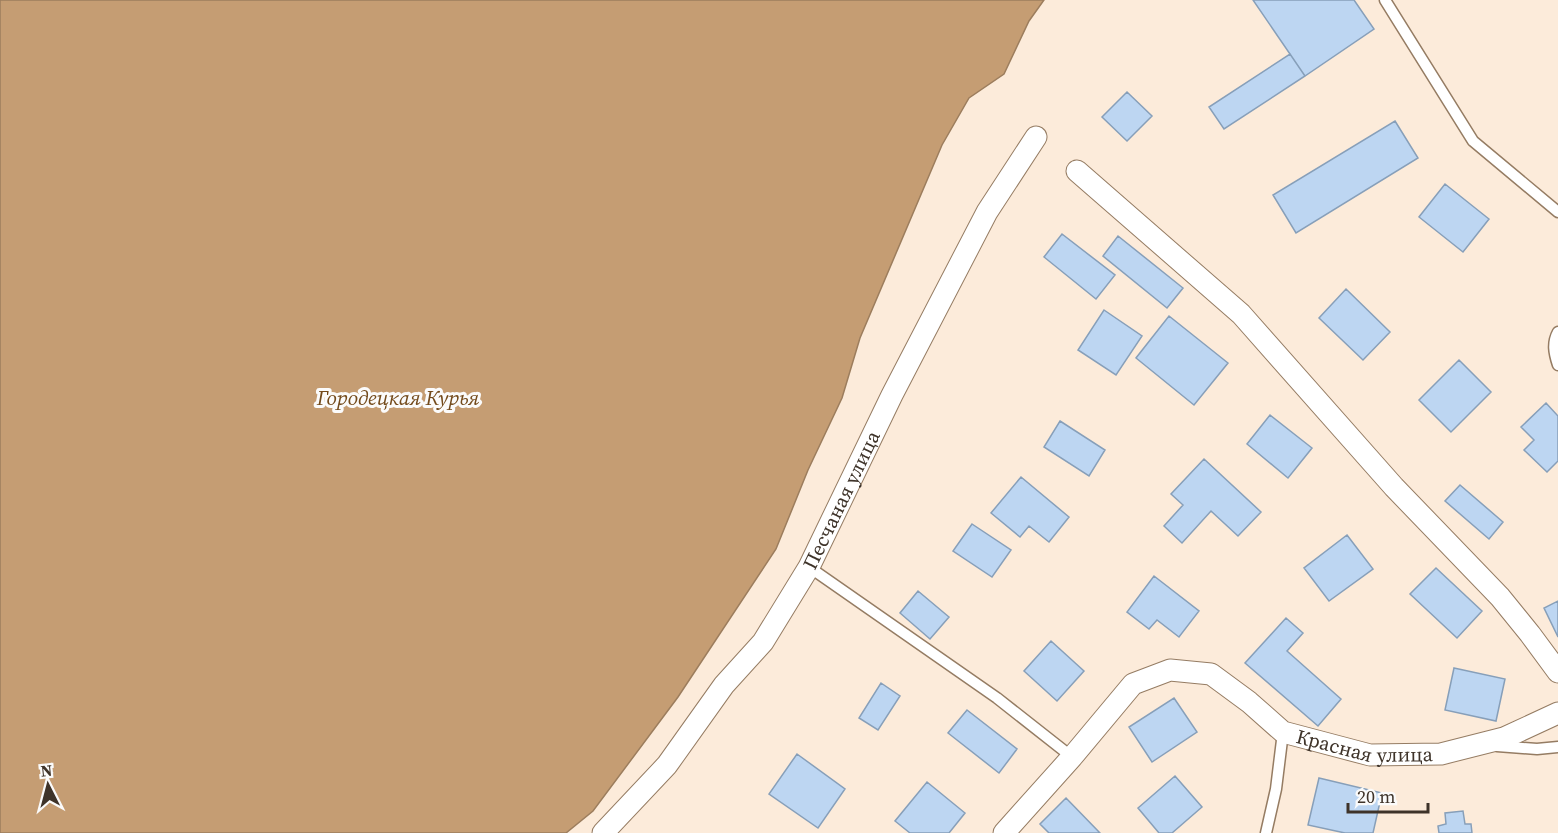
<svg xmlns="http://www.w3.org/2000/svg" width="1558" height="833" font-family="'Source Serif 4',serif">
<style>
.water{fill:#c59d73;stroke:#9c7d5d;stroke-width:1.5}
.building{fill:#bdd6f2;stroke:#879fb9;stroke-width:1.5}
.lines{fill:none;stroke-linecap:round;stroke-linejoin:round}
.lane-casing{stroke:#957c63;stroke-width:13}
.street-casing{stroke:#957c63;stroke-width:23}
.lane{stroke:#fff;stroke-width:10}
.street{stroke:#fff;stroke-width:21}
.labels{text-anchor:middle;stroke-width:6;stroke-linejoin:round;paint-order:stroke}
.street-label{font-size:20px;fill:#3e3329;stroke:#fbfbfb}
.water-label{font-size:21px;font-style:italic;fill:#734a1b;stroke:#fbfbfb}
</style>
<rect width="100%" height="100%" fill="#fcebda"/>
<path class="water" d="M0 0H1044L1029 21 1004 74 969 98 942 145 860 338 842 398 808 470 776 549 678 697 593 811 566 833H0Z"/>
<path class="building" d="M1253 0H1354L1374 29 1305 76Z
M1290 54 1305 76 1224 129 1209 107Z
M1127 92 1152 116 1127 141 1102 117Z
M1395 121 1418 158 1296 233 1273 195Z
M1445 184 1489 219 1463 252 1419 217Z
M1062 234 1115 275 1096 299 1044 257Z
M1118 236 1183 288 1167 308 1103 256Z
M1346 289 1390 332 1363 360 1319 318Z
M1104 310 1142 336 1116 375 1078 350Z
M1169 316 1228 363 1194 405 1136 358Z
M1459 360 1491 392 1451 432 1419 400Z
M1546 403 1558 416V461L1547 472 1524 450 1534 440 1521 427Z
M1270 415 1312 448 1288 478 1247 444Z
M1060 421 1105 450 1089 476 1044 447Z
M1204 459 1261 512 1238 536 1211 511 1182 543 1164 526 1183 505 1171 494Z
M1021 477 1069 517 1049 542 1029 526 1020 537 991 513Z
M1460 485 1503 522 1489 539 1445 501Z
M972 524 1011 550 992 577 953 551Z
M1347 535 1373 569 1329 601 1304 568Z
M1436 568 1482 611 1457 638 1410 594Z
M1154 576 1199 611 1179 637 1157 620 1149 629 1127 612Z
M918 591 949 617 930 639 900 613Z
M1558 601V637L1544 608Z
M1286 618 1303 633 1287 651 1341 699 1318 726 1245 663Z
M1051 641 1084 671 1057 701 1024 671Z
M1454 668 1505 679 1496 721 1445 710Z
M881 683 900 696 878 730 859 718Z
M1174 698 1197 732 1152 762 1129 727Z
M967 710 1017 749 999 773 948 733Z
M797 754 845 789 818 828 769 794Z
M1175 776 1202 807 1172 833H1159L1138 808Z
M1319 778 1382 793 1373 833H1345L1308 825Z
M927 782 965 813 949 833H910L895 821Z
M1066 798 1100 833H1049L1040 824Z
M1463 811 1465 824H1471L1472 833H1439L1438 826 1446 824 1445 813Z"/>
<g class="lines">
<defs>
<path id="lane" d="M1385 0 1473 141 1558 212
M1558 332C1552 343 1554 353 1558 365
M809 567 997 698 1072 757
M1497 746 1537 749 1558 747
M1266 833 1276 789 1283 732"/>
<g id="street">
<path d="M1077 171 1241 314 1394 487 1500 597 1530 634 1558 672"/>
<path id="s1" d="M603 833 667 765 724 685 763 642 809 567 892 395 987 212 1036 137"/>
<path id="s2" d="M1004 833 1072 757 1133 684 1170 670 1211 674 1249 702 1283 732 1370 755 1441 754 1504 738 1558 713"/>
</g>
</defs>
<use href="#lane" class="lane-casing"/>
<use href="#street" class="street-casing"/>
<use href="#lane" class="lane"/>
<use href="#street" class="street"/>
</g>
<g class="labels">
<g class="street-label">
<text dy="7" stroke="none"><textPath href="#s1" startOffset="412">Песчаная улица</textPath></text>
<text dy="7" stroke="none"><textPath href="#s2" startOffset="454">Красная улица</textPath></text>
</g>
<g class="water-label">
<text x="398" y="405">Городецкая Курья</text>
</g>
</g>
<g transform="translate(48 785) rotate(354)" stroke="#fbfbfb" stroke-width="4.5" paint-order="stroke">
<path d="M0-4.5L10 22L0 15L-10 22Z" fill="#3e3329"/>
<text y="-9" font-size="16" font-weight="bold" text-anchor="middle" fill="#3e3329">N</text>
</g>
<path d="M1348 803v9h80v-9" fill="none" stroke="#3e3329" stroke-width="3"/>
<text x="1357" y="803" font-size="18" fill="#3e3329" stroke="#fbfbfb" stroke-width="4.5" paint-order="stroke">20 m</text>
</svg>
